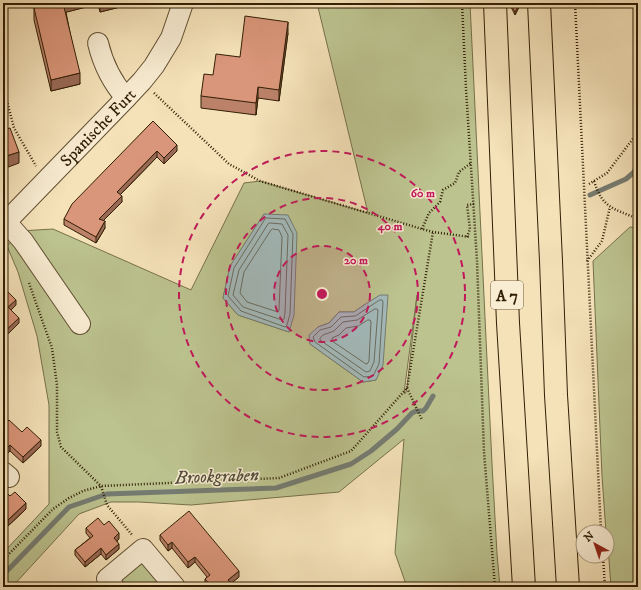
<svg xmlns="http://www.w3.org/2000/svg" width="641" height="590" font-family="'IM FELL DW Pica',serif">
<style>
.green{fill:#bcc38f;stroke:#76714a;fill-rule:evenodd}
.water{fill:#a3babb;stroke:#757c72}
.lines{fill:none;stroke-linecap:round;stroke-linejoin:round}
.shore{stroke:#6a6c60;stroke-width:1}
.stream{stroke:#757c72;stroke-width:5}
.minor-casing{stroke:#625032;stroke-width:22}
.highway-casing{stroke:#311f05;stroke-width:24}
.path{stroke:#311f05;stroke-width:2.5;stroke-dasharray:1 2;stroke-linecap:butt}
.minor{stroke:#f8ecd2;stroke-width:20}
.highway{stroke:#f5e2b9;stroke-width:22}
.wall{fill:#bb8169;stroke:#311f05}
.shaded-wall{fill:#996955;stroke:#311f05}
.building{fill:#da967a;stroke:#311f05}
.ring{fill:none;stroke:#c2185b;stroke-width:2;stroke-dasharray:7 5}
.labels{text-anchor:middle;stroke-width:3;stroke-linejoin:round;paint-order:stroke}
.shield{fill:#f8ecd2;stroke:#6d5c42;stroke-width:1}
.shield-label{font-size:16px;font-weight:bold;fill:#311f05}
.street-label{font-size:17px;fill:#311f05;stroke:#f8ecd2}
.water-label{font-size:18px;font-style:italic;fill:#534e3c;stroke:#f8ecd2}
.centre{fill:#c2185b;stroke:#f8ecd2;stroke-width:2}
.ring-label{font-size:12px;text-anchor:middle;font-weight:bold;fill:#c2185b;stroke:#f8ecd2;stroke-width:3;stroke-linejoin:round;paint-order:stroke}
</style>
<rect width="100%" height="100%" fill="#f5e2b9"/>
<filter id="stains"><feTurbulence type="fractalNoise" baseFrequency=".005" numOctaves="4"/><feColorMatrix values="0 0 0 0 .2 0 0 0 0 .09 0 0 0 0 .02 0 0 0 .5 -.17"/></filter>
<radialGradient id="worn" r=".72"><stop offset=".6" stop-color="#630" stop-opacity="0"/><stop offset="1" stop-color="#630" stop-opacity=".3"/></radialGradient>
<path class="green" d="M317 3H470L492 464 497 554 500 587H407L395 553 404 439 339 492 191 505 139 502H111L79 514 12 587H3V553L49 504V405L37 336 18 272 7 246 20 231 53 229 191 290 244 183 260 181 368 213ZM264 214 289 332 238 315 223 298 230 267ZM417 295 407 388 405 394 404 393ZM364 305 376 380 363 382 310 344 318 327 329 323 339 312H354Z
M630 227 638 228V587H611L607 532H606L602 476 593 261Z
M144 555 170 587H119L120 577Z"/>
<path class="water" d="M264 214 288 215 297 233 294 315 289 332 238 315 223 298 230 266Z
M380 295H388L383 365 376 380 363 382 310 344 309 335 318 327 329 323 339 312H354L364 305Z"/>
<g class="lines">
<path class="shore" d="M267 218 285 219 293 234 290 314 287 325 285 327 241 311 228 296 234 268 265 219Z
M270 223 282 224 288 235 285 313 284 319 282 320 243 307 233 295 239 270 268 224Z
M273 229 279 230 282 237 279 310 278 312 247 302 240 293 244 272 271 230Z
M380 300H382L383 302 379 364 373 376 364 377 315 342 313 337 320 330 331 327 341 317 355 316Z
M375 309H377L378 310 374 362 370 371 366 372 320 340V338L323 335 334 331 343 322 357 320Z
M368 320H370L371 322 369 361 367 364H366L332 341V338L339 335 346 328 358 326Z"/>
<path class="stream" d="M590 195 626 179 633 173 638 166
M3 575 69 507 107 494 276 488 351 464 371 451 397 429 412 413 416 411H423L426 408 433 396"/>
<defs>
<g id="minor">
<path d="M98 43C103 64 111 81 126 98"/>
<path d="M6 222 23 241 80 324"/>
<path id="s1" d="M3 225 126 98 142 81 154 66 171 38 183 3"/>
<path d="M3 472 9 477"/>
<path d="M114 587 107 579 143 549 175 587"/>
</g>
<path id="highway" d="M495 3 508 323 524 587
M539 3 551 261 556 395 568 587"/>
</defs>
<use href="#minor" class="minor-casing"/>
<use href="#highway" class="highway-casing"/>
<path class="path" d="M462 3 466 89 477 261 484 452 495 587
M575 3 601 532
M3 86 14 128 36 166
M154 93 229 164 260 181 422 229 433 232 470 237
M594 181C603 209 613 208 638 219
M589 184 607 173 638 132
M422 229 429 213 440 202 443 190 455 183 459 172 471 163
M467 237 470 229 467 205 474 204
M587 261 602 241 610 207
M29 283 52 348 57 385V432L61 447 101 486 107 505 133 536
M407 388 422 420
M603 556 605 587
M3 560 53 509 69 498 83 491 101 486 279 478 351 451 407 388 433 232"/>
<use href="#minor" class="minor"/>
<use href="#highway" class="highway"/>
</g>
<path class="wall" d="M35 3H136L100 12 98 4 66 12 80 84 51 91 34 20V8H36Z
M509 3H521L515 15Z
M288 33 279 101 258 98 256 115 201 108V96L213 75 240 57Z
M153 121 177 151 164 164 157 157 120 195 122 202 103 221 105 228 96 243 64 225V219Z
M3 426 22 432 41 446 23 463 10 451 5 456 3 455Z
M3 490 10 496 26 509 8 526 3 521Z
M104 525 119 539 117 541 119 549 106 560 101 554 85 567 75 555V550L90 538 86 533V528Z
M160 535 239 577 231 583 234 587H207L205 585V579L207 577 195 562 188 568 172 548 168 551 160 540Z"/>
<path class="shaded-wall" d="M63 3H98V4L63 13Z
M100 3H136L100 12Z
M520 3H521L515 15V12Z
M288 22V33L279 101V90Z
M80 73V84L51 91V80Z
M258 87V98L256 115V103Z
M177 145V151L164 164V158Z
M157 151V157L117 198V192Z
M19 152V163L3 169V157Z
M122 196V202L99 225V219Z
M105 221V228L96 243V237Z
M16 300V305L8 313V307Z
M19 318V323L3 339V333Z
M41 440V446L23 463V457Z
M10 445V451L5 456V450Z
M26 503V509L8 526V520Z
M119 533V539L114 543V538Z
M172 542V548L168 551V545Z
M119 544V549L106 560V555Z
M101 548V554L85 567V562Z
M195 557V562L188 568V562Z
M239 571V577L228 586V580Z"/>
<path class="building" d="M38 3H63L80 73 51 80 34 8 39 7Z
M510 3H520L515 12Z
M245 16 288 22 279 90 258 87 256 103 201 96 204 74 213 75 216 54 240 57Z
M153 121 177 145 164 158 157 151 117 192 122 196 99 219 105 221 96 237 64 219 72 204Z
M10 128 19 152 3 157V130Z
M3 287 16 300 8 307 19 318 3 333Z
M9 420 22 432 27 427 41 440 23 457 10 445 5 450 3 449V426Z
M3 489 10 496 15 492 26 503 8 520 3 515Z
M189 511 239 571 228 580 234 587H212L205 579 210 575 195 557 188 562 172 542 168 545 160 535Z
M98 518 104 525 109 521 119 533 114 538 119 544 106 555 101 548 85 562 75 550 93 536 86 528Z"/>
<circle cx="322" cy="294" r="48" fill="#c2185b" fill-opacity=".12"/>
<g class="ring">
<circle cx="322" cy="294" r="48"/>
<circle cx="322" cy="294" r="96"/>
<circle cx="322" cy="294" r="143"/>
</g>
<g class="labels">
<rect class="shield" x="491" y="281" width="32" height="28" rx="3"/>
<g class="shield-label">
<text x="507" y="301">A 7</text>
</g>
<g class="street-label">
<text dy="6" stroke="none"><textPath href="#s1" startOffset="136">Spanische Furt</textPath></text>
</g>
<g class="water-label">
<text transform="translate(217 476) rotate(-2)" y="6">Brookgraben</text>
</g>
</g>
<circle cx="322" cy="294" r="6" class="centre"/>
<g class="ring-label">
<text x="423" y="197">60 m</text>
<text x="390" y="230">40 m</text>
<text x="356" y="264">20 m</text>
</g>
<rect width="641" height="590" fill="none" stroke="#f5e2b9" stroke-width="16"/>
<rect x="4" y="4" width="633" height="582" fill="none" stroke="#311f05" stroke-width="2"/>
<rect x="8" y="8" width="625" height="574" fill="none" stroke="#311f05"/>
<g transform="translate(595 544) rotate(320)"><circle r="19" fill="#f8ecd2" stroke="#a89a80"/>
<path d="M0-3L7 15L0 10L-7 15Z" fill="#8f2418"/>
<text y="-6" font-size="11" font-weight="bold" text-anchor="middle" fill="#311f05">N</text>
</g>
<rect width="100%" height="100%" filter="url(#stains)"/>
<rect width="100%" height="100%" fill="url(#worn)"/>
</svg>
